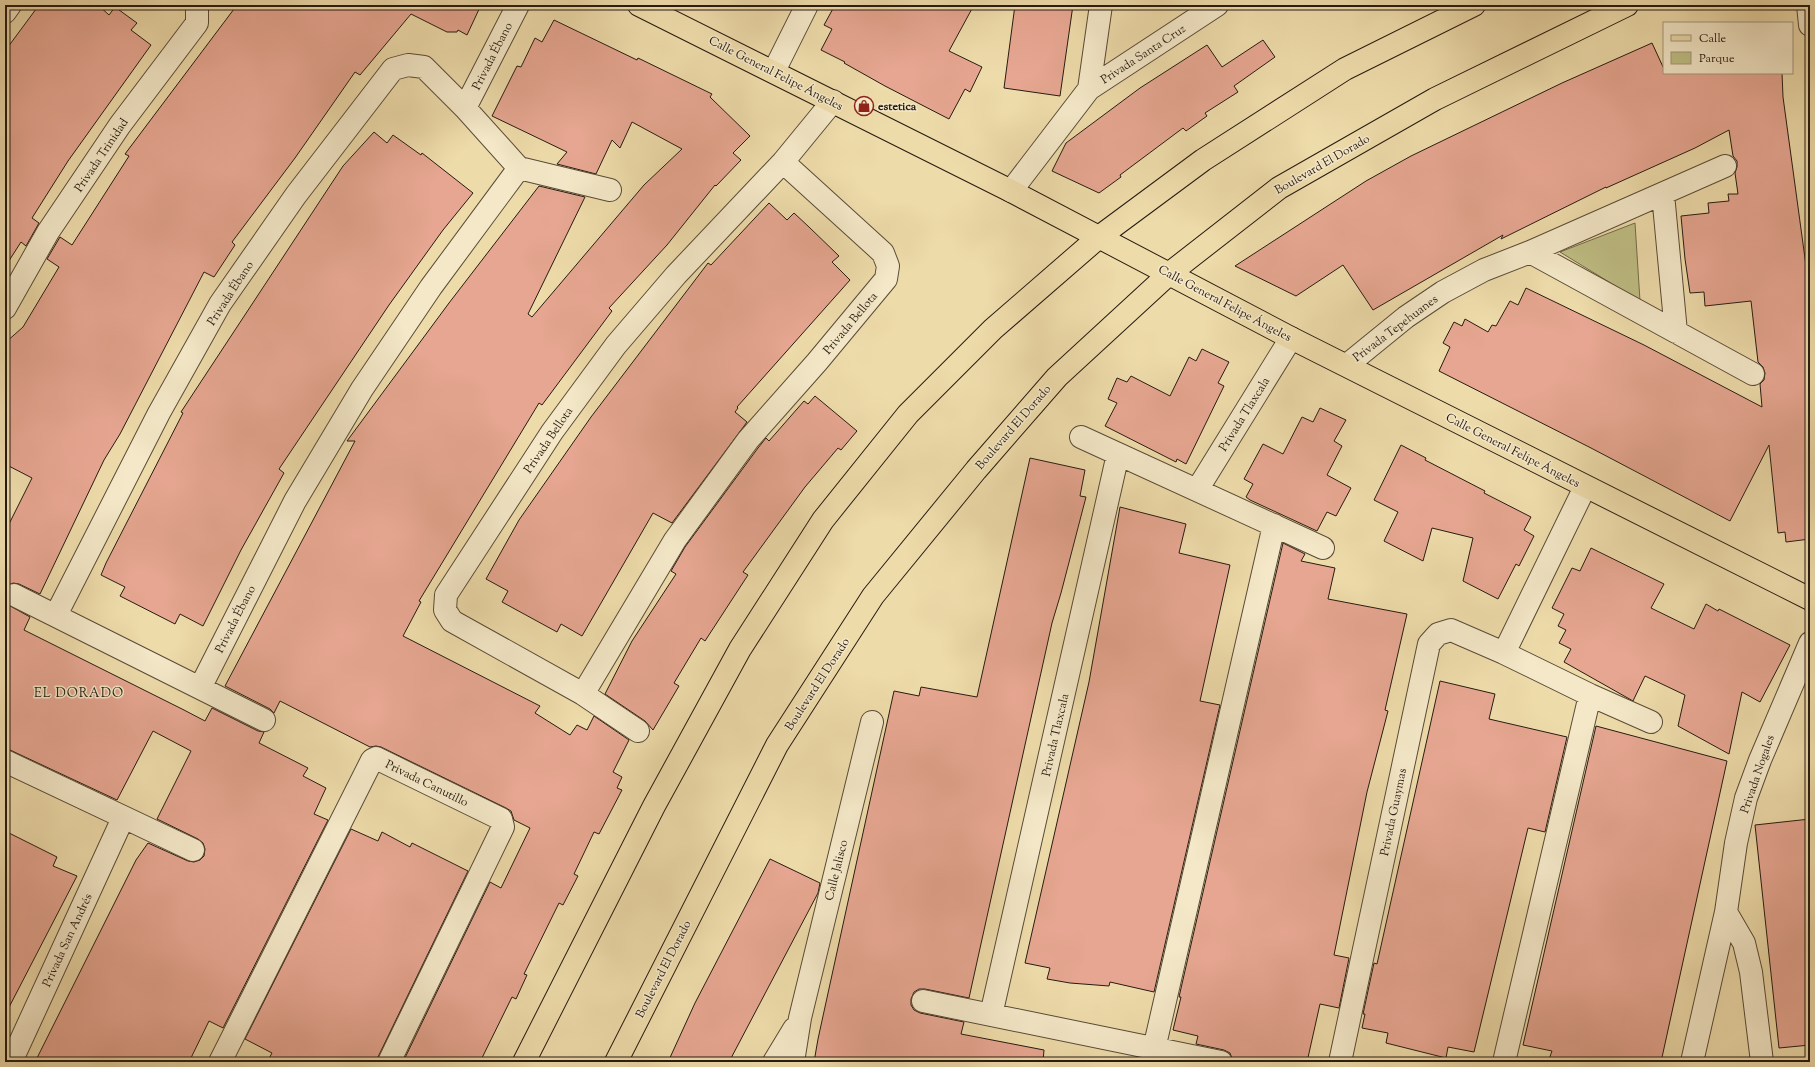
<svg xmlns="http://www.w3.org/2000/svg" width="1815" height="1067" font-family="'Sorts Mill Goudy',serif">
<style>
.green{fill:#bfbe84;stroke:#736c4a}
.building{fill:#e6a691;stroke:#271b11}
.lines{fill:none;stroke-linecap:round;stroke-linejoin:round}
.minor-casing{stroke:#594b37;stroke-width:24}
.major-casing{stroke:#271b11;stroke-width:24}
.minor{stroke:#f4e8c8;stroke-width:22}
.major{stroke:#eedbaa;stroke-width:22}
.labels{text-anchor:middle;stroke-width:3;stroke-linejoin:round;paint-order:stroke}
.street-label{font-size:12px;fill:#271b11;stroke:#f4e8c8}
.poi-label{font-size:12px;font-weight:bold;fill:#271b11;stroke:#f4e8c8;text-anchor:start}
.neighbourhood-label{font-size:13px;letter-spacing:1px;fill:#271b11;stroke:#f4e8c8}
</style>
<rect width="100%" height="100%" fill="#eedbaa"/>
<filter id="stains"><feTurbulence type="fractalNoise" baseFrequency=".005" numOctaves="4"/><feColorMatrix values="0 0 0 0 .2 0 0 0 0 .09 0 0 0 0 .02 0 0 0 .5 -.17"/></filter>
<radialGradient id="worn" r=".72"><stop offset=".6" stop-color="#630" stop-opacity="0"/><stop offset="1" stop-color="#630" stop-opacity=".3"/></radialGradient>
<path class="green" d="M1635 223 1640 301 1560 252Z"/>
<path class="building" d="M39 5H98L109 15 115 7 137 23 131 30 151 45 68 161 32 218 39 223 26 246 21 242 5 267V51Z
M237 5H481L467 35 458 30 457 32H447L411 14 360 75 355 72 295 158 232 242 235 245 214 277 204 272 120 434 104 460 40 594 19 584 13 583 5 587V532L32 478 5 464V343L23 327 59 267 47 259 60 237 72 245 129 156 125 154Z
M835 5H974L949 51 982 67 970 92 965 89 949 119 885 86 844 63 845 62 821 50 832 29 824 25Z
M1015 5H1073L1060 96 1004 88Z
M554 20 637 60 638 58 712 94 710 97 750 136 733 153 741 160 716 186 715 185 667 245 609 308 612 311 542 405 539 403 419 601 421 602 403 636 540 706 535 713 570 735 577 725 587 730 594 716 629 740 613 772 622 777 617 788 622 790 599 834 594 832 574 874 578 876 563 905 559 903 524 974 527 975 516 999 512 997 480 1062H403L490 882 501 888 530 828 514 820 511 811 506 808 381 747 376 746 370 747 280 701 274 713 270 709 225 686 355 441H347L449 303 539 186 585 197 528 314 532 317 644 185 682 149 632 122 620 148 612 140 596 174 557 164 567 152 492 116 517 66 521 67 535 38 542 42Z
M1263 40 1275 57 1234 86 1238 92 1205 113 1207 116 1186 131 1183 128 1120 175 1121 177 1099 193 1052 171 1066 143 1140 88 1207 45 1222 67Z
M1652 43 1664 69V73H1782L1783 97 1810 295V539L1786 542 1785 532 1778 533 1769 445 1730 521 1591 448 1439 371 1450 347 1443 343 1454 322 1462 326 1465 319 1488 332 1492 325 1496 326 1510 301 1518 305 1526 288 1644 345 1762 407 1760 384 1764 380 1765 373 1763 367 1758 362 1751 301 1705 306 1704 292 1690 293 1685 259 1681 216 1709 213 1708 203 1729 201 1728 194H1738L1735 173 1737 167V161L1733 156 1729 130 1695 148 1606 188V187L1501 239 1503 235 1373 310 1343 265 1296 296 1235 266 1366 181 1411 156 1562 83Z
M374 132 387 143 393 135 421 155 422 153 473 193 443 230 389 305 279 469 284 473 241 550 203 626 180 614 175 624 120 596 125 587 101 575 106 563 183 413 181 412 343 166Z
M769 203 787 220 794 213 809 227 839 256 832 262 850 280 737 407 738 408 735 412 747 422 672 523 653 513 582 636 561 624 557 632 502 602 508 591 486 579 519 520 591 417 708 263 711 265Z
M1202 349 1229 362 1218 383 1224 386 1186 464 1177 459 1176 462 1105 426 1117 403 1108 399 1117 378 1127 382 1131 376 1170 396 1189 357 1196 361Z
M815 396 857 431 841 450 838 448 805 487 743 572 748 575 705 641 701 638 674 683 679 686 653 730 645 721 605 694 632 641 676 574 671 571 685 547 758 448 766 438 769 441 804 401 808 404Z
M1320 408 1346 420 1334 441 1342 446 1327 475 1351 488 1336 516 1327 512 1317 531 1250 500 1246 497 1253 484 1244 479 1263 444 1283 454 1302 417 1313 422Z
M1401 445 1426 458 1425 460 1485 491 1484 493 1531 517 1524 530 1534 536 1519 566 1516 564 1498 599 1463 581 1473 538 1432 528 1423 561 1384 541 1398 512 1374 500Z
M1030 458 1085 470 1080 496 1086 497 1061 593 1052 623 969 998 925 989H919L914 992 911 999V1005L914 1010 920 1013 964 1022 961 1034 1044 1050 1043 1062H814L818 1039 894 691 919 696 921 687 977 697Z
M1120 507 1186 524 1179 553 1230 565 1200 701 1220 705 1154 992 1110 982 1109 986 1070 983 1047 979 1050 968 1025 963 1089 682Z
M1283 543 1305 554 1301 561 1335 568 1328 599 1407 614 1385 710 1388 711 1367 792 1334 955 1349 958 1339 1008 1320 1004 1307 1062H1238L1233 1061 1230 1053 1224 1050 1196 1044 1198 1036 1173 1030 1181 997H1179Z
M1591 548 1664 584 1651 608 1694 629 1706 604 1718 611 1719 609 1790 645 1760 702 1742 692 1729 754 1678 726 1685 695 1645 676 1633 701 1564 662 1571 649 1559 643 1566 630 1558 626 1564 614 1552 608 1572 568 1580 571Z
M5 603 30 617 24 630 184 710 205 721 212 708 258 731 264 732 259 743 308 768 303 776 326 788 314 814 328 820 223 1028 209 1021 189 1062H35L136 860 148 843 188 861 194 862 200 860 204 856 205 849 203 843 198 839 157 819 191 751 153 731 117 800 10 750 5 749Z
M1440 681 1495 694 1489 719 1567 737 1545 832 1528 828 1474 1052 1448 1047 1446 1058 1386 1043 1388 1033 1362 1028 1365 1014H1363L1374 963 1377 964Z
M1596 726 1727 761 1661 1062H1548L1552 1051 1523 1045Z
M1810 819V1045L1779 1048 1755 825Z
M351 829 378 841 382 832 410 847 412 843 468 871 378 1057 377 1062H267L272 1053 245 1039Z
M5 831 57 857 53 866 77 876 5 1015Z
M770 859 820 883 818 893 729 1062H668L695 1003Z"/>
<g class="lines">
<defs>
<path id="minor" d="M1808 5 1810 25
M5 12 10 5
M774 71 807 5
M1089 89 1101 5
M465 108 518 5
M1011 191 1089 89 1217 5
M1663 194 1676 332
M1530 252 1753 374
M5 308 48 232 120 125 197 23V5
M1347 365 1406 317 1443 292 1484 270 1530 252 1725 166
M1081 437 1323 548
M1197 490 1291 338
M14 595 264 720
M56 615 159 413 220 304 296 195 393 69 408 65 424 67 465 108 519 168 610 190
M1504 653 1585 487
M200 688 295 501 362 389 431 287 519 168
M583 694 675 540 748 440 817 362 886 279 888 266 883 253 783 162
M638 731 583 694 452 621 445 610 446 595 552 432 616 345 676 275 783 162 833 101
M5 761 193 850
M1726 912 1744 943 1751 972 1762 1062
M923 1001 1221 1062
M991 1015 1118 454
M1154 1049 1274 525
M11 1062 123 818
M220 1062 372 760 376 758 501 819 503 827 389 1062
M774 1062 794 1029
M793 1062 800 1018 872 722
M1340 1062 1429 644 1438 634 1451 630 1504 653 1590 695 1651 722
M1504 1062 1590 695
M1692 1062 1726 912 1736 843 1746 798 1760 760 1810 643"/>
<path id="major" d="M639 5 1011 191 1291 338 1810 599
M524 1062 654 806 740 649 823 520 908 414 993 329 1099 237 1203 160 1345 69 1474 5
M616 1062 777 745 873 596 976 470 1057 377 1170 273 1279 188 1435 99 1627 5"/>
</defs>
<use href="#minor" class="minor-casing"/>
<use href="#major" class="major-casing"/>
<use href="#minor" class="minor"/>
<use href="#major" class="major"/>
</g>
<defs>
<symbol id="shop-ring" viewBox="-11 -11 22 22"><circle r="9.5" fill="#f4e8c8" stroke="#8f2418" stroke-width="1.5"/><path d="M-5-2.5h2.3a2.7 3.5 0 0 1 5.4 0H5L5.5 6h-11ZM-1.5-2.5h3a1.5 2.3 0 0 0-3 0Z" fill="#8f2418"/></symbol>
</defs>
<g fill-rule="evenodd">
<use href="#shop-ring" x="853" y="95" width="22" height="22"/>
</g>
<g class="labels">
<g class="street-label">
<text transform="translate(1143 54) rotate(-33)" y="4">Privada Santa Cruz</text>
<text transform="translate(492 56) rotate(-63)" y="4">Privada Ébano</text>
<text transform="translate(776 73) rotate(27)" y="4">Calle General Felipe Ángeles</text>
<text transform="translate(101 155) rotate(-56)" y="4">Privada Trinidad</text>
<text transform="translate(1322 164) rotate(-30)" y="4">Boulevard El Dorado</text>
<text transform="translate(230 293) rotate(-57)" y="4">Privada Ébano</text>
<text transform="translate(1225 303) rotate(28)" y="4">Calle General Felipe Ángeles</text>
<text transform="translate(850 323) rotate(-50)" y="4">Privada Bellota</text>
<text transform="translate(1395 328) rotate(-37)" y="4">Privada Tepehuanes</text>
<text transform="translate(1244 414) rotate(-58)" y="4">Privada Tlaxcala</text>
<text transform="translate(1013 427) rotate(-49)" y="4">Boulevard El Dorado</text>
<text transform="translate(548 440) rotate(-56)" y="4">Privada Bellota</text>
<text transform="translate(1513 450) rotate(27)" y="4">Calle General Felipe Ángeles</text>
<text transform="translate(235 619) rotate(-63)" y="4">Privada Ébano</text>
<text transform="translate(817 684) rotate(-57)" y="4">Boulevard El Dorado</text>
<text transform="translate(1055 735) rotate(-77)" y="4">Privada Tlaxcala</text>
<text transform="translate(1757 774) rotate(-71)" y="4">Privada Nogales</text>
<text transform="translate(427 783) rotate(26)" y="4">Privada Canutillo</text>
<text transform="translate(1393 812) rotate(-78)" y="4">Privada Guaymas</text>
<text transform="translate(836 870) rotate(-76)" y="4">Calle Jalisco</text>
<text transform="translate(67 940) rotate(-65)" y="4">Privada San Andrés</text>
<text transform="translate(663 969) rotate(-63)" y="4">Boulevard El Dorado</text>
</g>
<g class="poi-label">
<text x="878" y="110">estetica</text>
</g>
<g class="neighbourhood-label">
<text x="79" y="697">EL DORADO</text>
</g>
</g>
<rect width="1815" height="1067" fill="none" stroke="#eedbaa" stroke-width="20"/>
<rect x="6" y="6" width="1803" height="1055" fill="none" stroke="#271b11" stroke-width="2"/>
<rect x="10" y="10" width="1795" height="1047" fill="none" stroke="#271b11"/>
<rect x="1663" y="22" width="130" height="52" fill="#f4e8c8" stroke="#a2967f"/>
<rect x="1671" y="35" width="20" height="6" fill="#eedbaa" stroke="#a2967f"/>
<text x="1699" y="42" font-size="12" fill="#271b11">Calle</text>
<rect x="1671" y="52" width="20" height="12" fill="#bfbe84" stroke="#a2967f"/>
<text x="1699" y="62" font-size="12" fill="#271b11">Parque</text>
<rect width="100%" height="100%" filter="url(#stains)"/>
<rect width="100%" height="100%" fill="url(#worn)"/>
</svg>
